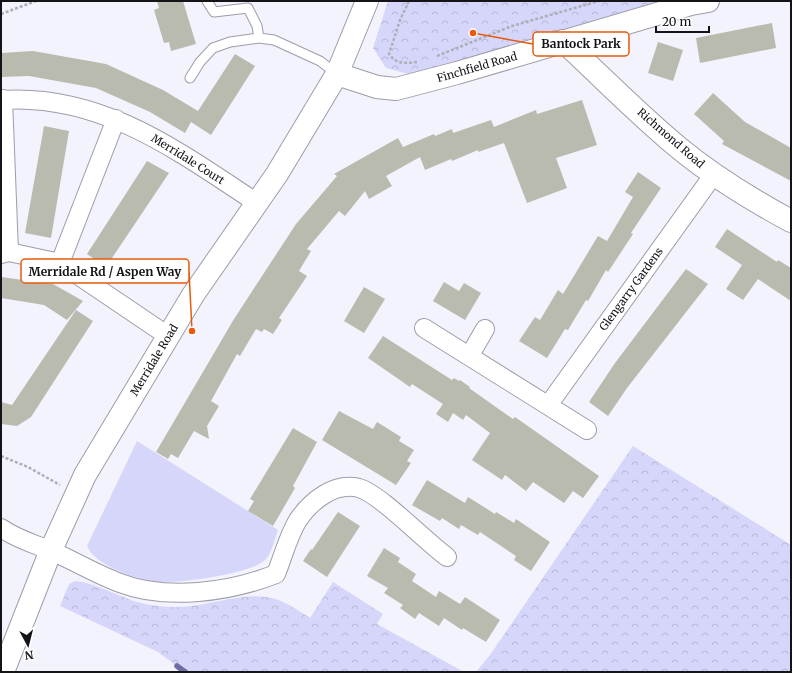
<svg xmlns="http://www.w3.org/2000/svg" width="792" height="673" font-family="Merriweather,serif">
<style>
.grass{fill:#d6d6fb}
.forest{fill:url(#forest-crowns)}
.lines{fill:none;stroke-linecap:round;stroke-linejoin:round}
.stream{stroke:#706da4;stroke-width:5.5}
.building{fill:#b8bbae}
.lane-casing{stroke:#9d9daa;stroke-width:11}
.street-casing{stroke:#9d9daa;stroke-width:20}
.secondary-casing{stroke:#9d9daa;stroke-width:24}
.path{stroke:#aeaeb7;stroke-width:2.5;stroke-dasharray:3 2;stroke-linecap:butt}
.lane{stroke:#fff;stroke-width:9}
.street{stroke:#fff;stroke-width:18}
.secondary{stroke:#fff;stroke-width:22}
.labels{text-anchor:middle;stroke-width:3.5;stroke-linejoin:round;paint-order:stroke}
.street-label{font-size:11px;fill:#131318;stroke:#fff}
.leader{fill:none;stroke:#e8590c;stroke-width:1.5}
.callout-dot{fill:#e8590c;stroke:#fff;stroke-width:1.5}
.callout{fill:#fff;stroke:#e8590c;stroke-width:1.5}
.callout-label{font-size:12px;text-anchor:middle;font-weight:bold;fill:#131318}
</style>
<defs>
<pattern id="forest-crowns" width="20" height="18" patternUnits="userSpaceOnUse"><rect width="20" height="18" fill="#d6d6fb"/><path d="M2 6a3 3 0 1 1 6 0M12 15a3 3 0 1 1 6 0" fill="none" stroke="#b7b7d6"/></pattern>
</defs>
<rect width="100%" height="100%" fill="#f3f3fe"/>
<path class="grass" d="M137 441 278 530C275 538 272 551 267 558 255 574 181 583 161 582 140 581 95 566 87 546Z"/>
<path class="forest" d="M388 1H683L408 74 386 68 373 48Z
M633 446 791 545V672H476L490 655Z
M75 581C98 583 121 599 145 604 166 608 187 608 209 603 227 600 247 594 266 597 283 599 296 609 310 618L333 582 383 614 377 624 464 672H185L158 652 60 606 69 584Z"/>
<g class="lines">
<path class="stream" d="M177 666 185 672"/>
</g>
<path class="building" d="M157 1H183L196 44 171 51 169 42 164 43 154 10 159 8Z
M772 23 776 48 700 63 696 38Z
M658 42 683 50 673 81 648 73Z
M33 51 106 64 163 90 198 111 235 54 255 66 211 135 191 122 185 133 150 112 96 88 29 76 1 77V53Z
M713 93 745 122 791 148V181L722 144 724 141 694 114Z
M582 100 597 145 556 158 567 188 527 203 504 143 478 152V150L452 161 451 159 425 170 420 157 386 176 392 186 369 199 365 191 345 216 339 211 307 249 311 251 299 271 307 276 279 318 282 320 273 334 264 329 262 332 256 329 240 356 237 354 211 401 219 406 207 426 209 439 194 431 178 458 171 454 168 459 156 452 234 319 296 224 337 176 334 174 398 138 403 147 434 134 435 136 452 129 453 133 491 120 494 127 536 110 537 114Z
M44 126 69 131 51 238 25 233Z
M147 161 169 173 106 267 87 254Z
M638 172 661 188 631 233 633 234 608 272 606 270 588 301 586 300 568 330 565 329 547 358 519 341 535 317 540 320 558 290 563 294 598 236 607 241 633 197 625 192Z
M727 229 777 262 778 260 791 268V301L758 279 743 300 726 289 742 265 715 247Z
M686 269 708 284 627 388 608 416 589 402 615 363Z
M1 277 53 284 83 301 67 320 44 305 1 298Z
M444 282 459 291 464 283 481 293 465 320 433 301Z
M364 287 385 299 364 333 344 321Z
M76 310 93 321 31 417 17 426 1 424V402L12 405Z
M383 336 452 380 454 378 459 381 460 380 470 387 469 388 513 419 515 417 599 476 583 498 573 491 564 503 533 482 526 491 505 475 502 480 472 460 490 433 466 415 463 420 453 413 448 422 436 414 443 404 412 384 410 387 368 358Z
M339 411 373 429 377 422 401 437 399 441 414 450 407 461 411 463 396 485 322 440Z
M293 428 317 442 293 486 295 488 273 526 248 511 254 501 250 499Z
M427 480 465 503 468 497 495 514 496 512 514 523 516 519 550 542 531 571 514 560 516 556 480 532 478 535 461 525 459 529 442 518 440 521 412 505Z
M338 512 360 526 327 577 303 561 311 549 312 550Z
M384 548 400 558 398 562 416 574 412 581 436 597 439 591 460 604 465 597 500 620 486 642 463 628 462 630 444 618 439 626 419 613 415 619 400 608 403 605 384 593 388 588 367 576Z"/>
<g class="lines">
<defs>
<path id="lane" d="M207 1 214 12 248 8 257 26 259 38
M190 78 200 62 213 48 230 42 259 38 274 40 320 61 337 74"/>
<path id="street" d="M3 99 9 252
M1 100C101 93 178 151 257 203
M1 254 9 252 60 263 168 336
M60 263 116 119
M424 328 587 430
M470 355 485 329
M549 404 714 174
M1 528C18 540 38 545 56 553 78 563 98 575 120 583 167 601 230 592 276 574 283 557 288 536 298 520 311 501 334 482 359 488 380 494 425 541 447 557"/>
<path id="secondary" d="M563 41C601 76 639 115 679 148 713 176 752 200 791 221
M337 74 377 87 396 89 457 73 691 4 708 1
M3 672 51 550 85 475 193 295 277 174 337 74 367 1"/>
</defs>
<use href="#lane" class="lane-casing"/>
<use href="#street" class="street-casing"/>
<use href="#secondary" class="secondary-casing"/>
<path class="path" d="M409 1 400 20 389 54C397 65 405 63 417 62
M1 14 36 1
M437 56 512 26 599 1
M1 456 28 467 60 485"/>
<use href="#lane" class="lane"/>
<use href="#street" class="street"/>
<use href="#secondary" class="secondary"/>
</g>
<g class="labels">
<g class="street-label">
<text transform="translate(477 67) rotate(-16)" y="4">Finchfield Road</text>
<text transform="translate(671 138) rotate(41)" y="4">Richmond Road</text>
<text transform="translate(188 159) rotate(32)" y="4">Merridale Court</text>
<text transform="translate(631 289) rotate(-54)" y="4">Glengarry Gardens</text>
<text transform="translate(154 360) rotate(-59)" y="4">Merridale Road</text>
</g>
</g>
<path class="leader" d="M473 33L533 44M192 331L189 271"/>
<g class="callout-dot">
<circle cx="473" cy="33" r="4"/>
<circle cx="192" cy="331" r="4"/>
</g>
<g class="callout">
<rect x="533" y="32" width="96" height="24" rx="4"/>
<rect x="21" y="259" width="168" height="24" rx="4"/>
</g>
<g class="callout-label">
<text x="581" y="48">Bantock Park</text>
<text x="105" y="276">Merridale Rd / Aspen Way</text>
</g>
<rect width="792" height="673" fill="none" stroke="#131318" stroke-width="4"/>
<g transform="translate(28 645) rotate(173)" stroke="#ffffff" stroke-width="3" paint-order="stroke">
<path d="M0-3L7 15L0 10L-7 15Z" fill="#131318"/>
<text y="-6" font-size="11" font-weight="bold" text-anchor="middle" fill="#131318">N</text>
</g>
<path d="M656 26v6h53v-6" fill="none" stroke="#131318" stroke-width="2"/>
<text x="662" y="26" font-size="12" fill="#131318" stroke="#ffffff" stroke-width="3" paint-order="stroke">20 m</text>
</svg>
